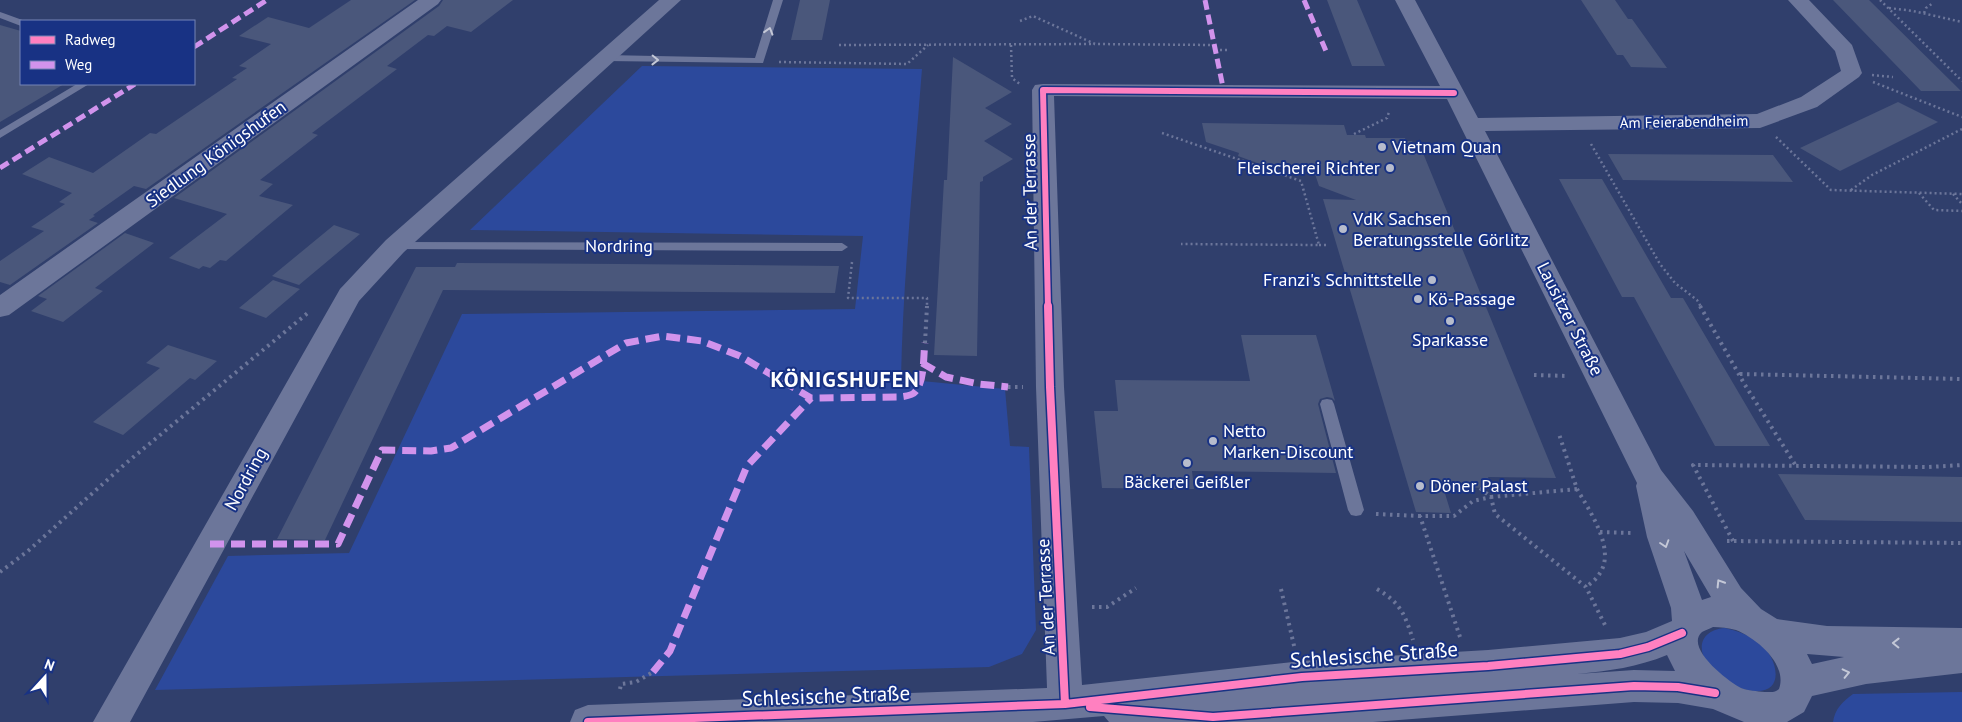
<svg xmlns="http://www.w3.org/2000/svg" width="1962" height="722" font-family="'PT Sans',sans-serif">
<style>
.green{fill:#2c499c}
.building{fill:#4a577b}
.lines{fill:none;stroke-linecap:round;stroke-linejoin:round}
.path-far1{stroke:#6c769a;stroke-width:2.5;stroke-dasharray:2 3;stroke-linecap:butt}
.path{stroke:#6c769a;stroke-width:4;stroke-dasharray:2.5 4.5;stroke-linecap:butt}
.service{fill:#6c769a;fill-rule:evenodd}
.minor{fill:#6c769a;fill-rule:evenodd}
.quiet-far1{stroke:#d193ec;stroke-width:5;stroke-dasharray:10 5;stroke-linecap:butt}
.quiet{stroke:#d193ec;stroke-width:7;stroke-dasharray:14 7;stroke-linecap:butt}
.cycleway-far1-casing{stroke:#183284;stroke-width:9}
.cycleway-casing{stroke:#183284;stroke-width:11}
.cycleway-far1{stroke:#ff80c0;stroke-width:6}
.cycleway{stroke:#ff80c0;stroke-width:8}
.oneway{stroke:#c4c8d7}
.poi-dot{fill:#b7bccc;stroke:#183284;stroke-width:2}
.labels{text-anchor:middle;stroke-width:4;stroke-linejoin:round;paint-order:stroke}
.far-street-label{font-size:15px;fill:#fff;stroke:#183284}
.poi-label{font-size:18px;fill:#fff;stroke:#183284;text-anchor:start}
.street-label{font-size:18px;fill:#fff;stroke:#183284}
.near-street-label{font-size:21px;fill:#fff;stroke:#183284}
.district-label{font-size:22px;font-weight:bold;letter-spacing:1px;fill:#fff;stroke:#183284}
</style>
<rect width="100%" height="100%" fill="#303f6c"/>
<path class="green" d="M642 66 922 69C914 172 903 276 901 379L1005 389 1010 446 1029 447 1036 630 1022 654 989 667 155 690 228 556 349 553 462 314 855 309 863 236 470 230Z
M1725 628C1738 631 1749 635 1760 643 1777 657 1787 694 1753 691 1742 690 1728 684 1719 676 1698 661 1692 631 1725 628Z
M1962 692V722H1833C1835 709 1842 702 1853 694Z"/>
<path class="building" d="M351 0H415L146 189 134 186 93 215 95 216 89 220 98 223 10 285 0 282V261L44 231 31 227 65 204 59 202 72 193 22 174 49 157 93 173 150 133 156 134 237 79 232 78 247 68 239 66 271 44 239 36 268 17 309 28Z
M443 0H513L471 32 447 26 434 36 428 35 387 66 397 69 312 133 318 135 260 180 273 184 259 196 293 205 226 261 220 260 210 268 203 266 199 269 169 258 227 214 174 198 439 6Z
M800 0H830L822 40H791Z
M1327 0H1357L1385 66H1352Z
M1581 0H1615L1628 19H1632L1667 68 1631 67 1623 55H1617Z
M1833 0H1869L1961 91H1921Z
M0 25 21 31V84H64L0 122Z
M953 57 1012 92 985 108 1012 124 984 141 1013 159 983 177V181L980 182 977 356 934 355 944 180H947Z
M1898 102 1938 122 1840 171 1800 148Z
M1202 123 1344 125 1347 135H1365L1366 138H1405L1406 141H1412L1417 152 1423 153 1556 478 1488 477 1492 488 1443 487 1451 513 1416 512 1323 199 1356 200 1319 186 1313 168 1268 167 1238 156 1239 153 1206 142Z
M1608 154 1773 155 1793 182 1623 180Z
M1559 179H1602L1671 298H1683L1770 446H1715L1634 297H1622Z
M334 225 360 234 299 285 272 276Z
M125 233 154 243 95 288 103 291 63 322 31 311 47 299 38 296Z
M457 263 620 264 839 266 835 293 443 290 325 540 277 539 416 267H455Z
M273 280 300 289 266 318 239 308Z
M1241 335H1316L1335 401 1332 398 1327 397 1320 399 1318 404 1336 473 1192 471 1194 489 1102 488 1094 411H1118L1115 380 1250 381Z
M168 345 217 361 195 380 190 378 123 435 93 422 160 368 146 363Z
M1778 474 1962 477V522L1805 520Z"/>
<g class="lines">
<path class="path-far1" d="M1880 0 1962 81
M1889 8 1913 11 1962 22
M1924 13 1926 8 1933 3
M1020 21 1033 16 1095 44 1214 45
M839 45 1095 44
M1011 45 1012 78 1021 85
M1215 50H1227
M779 62 907 64 928 45
M1872 75 1893 77
M1873 82 1962 117
M1162 133 1301 181 1319 245 1181 244
M1354 134 1387 118 1389 112
M1776 137 1831 190 1962 194
M1591 144 1660 264 1675 283 1697 300 1701 307
M1851 190 1872 175 1962 129
M1919 193 1934 210 1962 211
M1953 194 1962 204
M1319 245H1326
M852 262 848 298H927V307"/>
<path class="path" d="M1700 306 1745 385 1796 466
M925 343 927 306
M1740 374 1962 379
M1534 375 1568 376
M1008 387H1023
M1480 488 1491 497 1577 489 1559 434
M1577 489C1589 510 1616 549 1600 573 1597 579 1591 583 1586 587
M1376 514 1420 516
M1600 532 1632 533
M1727 541 1962 543
M1733 541 1693 465 1929 467 1962 465
M0 572 28 551 125 464 309 312
M1281 589 1295 650
M1377 589C1401 603 1405 615 1413 640
M1092 607H1107L1136 588
M1460 637 1420 516H1454L1473 501 1491 497 1495 514 1586 587 1606 627
M620 689 621 684 636 682 653 672"/>
<path class="service" d="M773 0H783L763 63 606 61 601 58 606 55 755 58Z
M0 12 3 13 25 21H21V26L0 18Z
M77 84H89L0 138V130Z
M395 242 842 243 848 247 842 251 391 249 389 246Z
M1327 399 1332 400 1334 404 1364 510 1361 515 1356 516 1351 515 1348 510 1320 404 1322 400Z"/>
<path class="minor" d="M418 0H441L438 4 9 315 0 317V295Z
M659 0H681L404 252 359 301 130 722H93L340 289 386 240Z
M1395 0H1415L1478 118 1757 114 1801 97 1841 71 1835 51 1788 0H1809L1852 45 1862 73 1859 77 1817 107 1760 128 1485 131 1661 470 1693 511 1741 588 1761 609 1777 619 1827 626 1962 628V673L1866 684 1812 696 1804 712 1787 722H1744L1713 709 1678 703 1634 702 1373 722H1109L1104 716 1033 722H570L575 710 588 705 1047 688 1036 387 1032 90 1035 85 1043 84 1440 86ZM1054 96 1447 99 1637 483 1636 486 1647 537 1671 608 1672 621 1646 632 1620 638 1488 650 1302 661 1082 685 1064 387ZM1684 551 1711 597 1702 600ZM1713 627C1720 627 1729 628 1736 630 1756 638 1788 664 1779 689 1775 693 1771 692 1765 692 1756 691 1749 691 1741 688 1729 682 1684 648 1702 632 1705 630 1710 629 1713 627ZM1807 654 1844 657 1812 664ZM1667 655 1675 671 1634 670 1577 674C1609 671 1638 667 1667 655Z"/>
<path class="quiet-far1" d="M1205 0 1224 92
M1304 0 1326 51
M194 47 267 0
M0 168 135 84"/>
<path class="quiet" d="M922 363 946 377 979 384 1008 387
M210 544H338L382 450 431 451 451 448 626 343 663 336 702 341 740 356 811 398 900 397C905 396 912 396 915 392 925 381 923 357 925 343
M653 672 670 651 747 466 811 398"/>
<defs>
<path id="cycleway-far1" d="M1048 307 1043 90 1454 93"/>
<path id="cycleway" d="M1048 306 1050 387 1065 704
M1090 707 1213 717 1634 686 1678 687 1715 693
M588 722 1065 704 1302 677 1488 666 1620 654 1648 647 1682 633"/>
</defs>
<use href="#cycleway-far1" class="cycleway-far1-casing"/>
<use href="#cycleway" class="cycleway-casing"/>
<use href="#cycleway-far1" class="cycleway-far1"/>
<use href="#cycleway" class="cycleway"/>
</g>
<defs><path id="oneway-chevron" d="M-2-3.5L2.5 0L-2 3.5" fill="none" stroke-width="1.6" stroke-linecap="round" stroke-linejoin="round" transform="scale(1.25)"/></defs>
<g class="oneway">
<use href="#oneway-chevron" transform="translate(769 31) rotate(-73)"/>
<use href="#oneway-chevron" transform="translate(655 60) rotate(1)"/>
<use href="#oneway-chevron" transform="translate(1665 544) rotate(72)"/>
<use href="#oneway-chevron" transform="translate(1720 583) rotate(-122)"/>
<use href="#oneway-chevron" transform="translate(1896 643) rotate(-179)"/>
<use href="#oneway-chevron" transform="translate(1846 673) rotate(-13)"/>
</g>
<g class="poi-dot">
<circle cx="1382" cy="147" r="5"/>
<circle cx="1390" cy="168" r="5"/>
<circle cx="1343" cy="229" r="5"/>
<circle cx="1432" cy="280" r="5"/>
<circle cx="1418" cy="299" r="5"/>
<circle cx="1450" cy="321" r="5"/>
<circle cx="1213" cy="441" r="5"/>
<circle cx="1187" cy="463" r="5"/>
<circle cx="1420" cy="486" r="5"/>
</g>
<g class="labels">
<g class="far-street-label">
<text transform="translate(1684 122) rotate(-1)" y="5">Am Feierabendheim</text>
</g>
<g class="poi-label">
<text x="1392" y="153">Vietnam Quan</text>
<text x="1380" y="174" text-anchor="end">Fleischerei Richter</text>
<text x="1353" y="225">VdK Sachsen<tspan x="1353" dy="21">Beratungsstelle Görlitz</tspan></text>
<text x="1422" y="286" text-anchor="end">Franzi's Schnittstelle</text>
<text x="1428" y="305">Kö-Passage</text>
<text x="1450" y="346" text-anchor="middle">Sparkasse</text>
<text x="1223" y="437">Netto<tspan x="1223" dy="21">Marken-Discount</tspan></text>
<text x="1187" y="488" text-anchor="middle">Bäckerei Geißler</text>
<text x="1430" y="492">Döner Palast</text>
</g>
<g class="street-label">
<text transform="translate(216 154) rotate(-36)" y="6">Siedlung Königshufen</text>
<text transform="translate(1030 192) rotate(-91)" y="6">An der Terrasse</text>
<text x="619" y="252">Nordring</text>
<text transform="translate(1570 319) rotate(63)" y="6">Lausitzer Straße</text>
<text transform="translate(246 479) rotate(-61)" y="6">Nordring</text>
<text transform="translate(1046 597) rotate(-93)" y="6">An der Terrasse</text>
</g>
<g class="near-street-label">
<text transform="translate(1374 655) rotate(-4)" y="7">Schlesische Straße</text>
<text transform="translate(826 696) rotate(-2)" y="7">Schlesische Straße</text>
</g>
<g class="district-label">
<text x="845" y="387">KÖNIGSHUFEN</text>
</g>
</g>
<rect x="20" y="20" width="175" height="65" fill="#183284" stroke="#7484b5"/>
<rect x="30" y="36" width="25" height="8" fill="#ff80c0" stroke="#7484b5"/>
<text x="65" y="45" font-size="15" fill="#ffffff">Radweg</text>
<rect x="30" y="61" width="25" height="8" fill="#d193ec" stroke="#7484b5"/>
<text x="65" y="70" font-size="15" fill="#ffffff">Weg</text>
<g transform="translate(45 677) rotate(21)" stroke="#183284" stroke-width="4" paint-order="stroke">
<path d="M0-4L9 19L0 12L-9 19Z" fill="#ffffff"/>
<text y="-8" font-size="14" font-weight="bold" text-anchor="middle" fill="#ffffff">N</text>
</g>
</svg>
